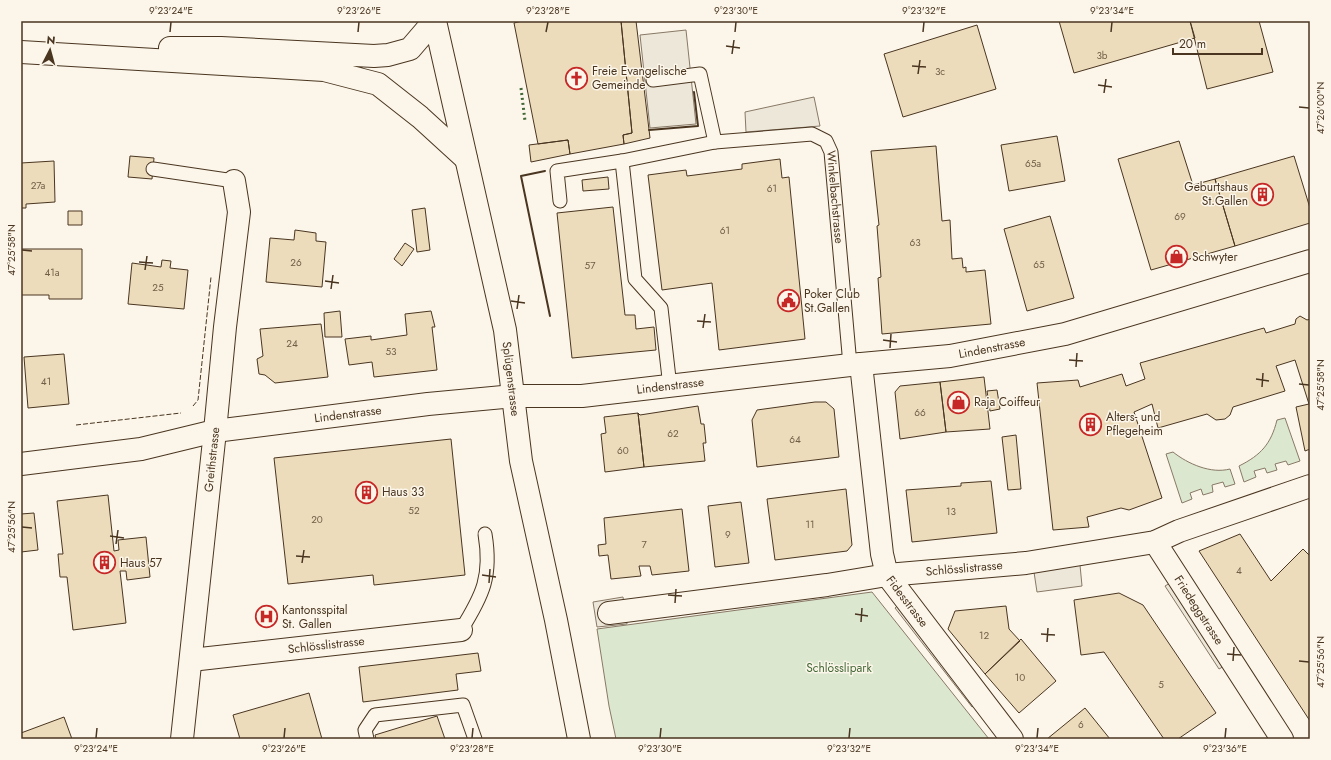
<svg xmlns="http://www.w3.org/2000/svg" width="1331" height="760" font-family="Jost,sans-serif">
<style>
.green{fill:#dce7d0;stroke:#887966}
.parking{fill:#ede7d9;stroke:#887966}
.building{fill:#ecdcbc;stroke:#4a3520}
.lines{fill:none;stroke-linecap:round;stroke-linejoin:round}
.lane-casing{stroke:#4a3520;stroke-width:15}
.street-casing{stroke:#4a3520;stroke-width:24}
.secondary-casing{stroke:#4a3520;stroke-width:24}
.highway-casing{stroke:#4a3520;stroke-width:24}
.lane{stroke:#fbf6e9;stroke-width:13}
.street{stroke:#fbf6e9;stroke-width:22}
.secondary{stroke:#fbf6e9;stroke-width:22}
.highway{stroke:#fbf6e9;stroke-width:22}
.hedge{stroke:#436837;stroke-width:3;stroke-dasharray:2 3;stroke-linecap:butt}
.fence{stroke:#4a3520;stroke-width:1;stroke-dasharray:5 2;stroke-linecap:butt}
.wall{stroke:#4a3520;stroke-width:2}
.ticks{fill:none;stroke:#4a3520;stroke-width:1.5}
.labels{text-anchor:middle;stroke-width:3;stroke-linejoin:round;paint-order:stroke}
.number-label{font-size:10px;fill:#725f47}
.poi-label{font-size:12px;fill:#4a3520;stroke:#fbf6e9;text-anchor:start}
.street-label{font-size:12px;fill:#4a3520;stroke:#fbf6e9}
.park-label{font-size:12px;fill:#436837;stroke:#fbf6e9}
.neatline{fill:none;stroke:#4a3520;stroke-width:1.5}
.ticks-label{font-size:10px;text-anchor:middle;fill:#4a3520}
</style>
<rect width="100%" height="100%" fill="#fbf6e9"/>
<path class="green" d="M1285 418 1300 461 1288 465 1286 461 1275 464 1277 470 1267 473 1265 468 1254 471 1256 477 1244 482 1239 466C1261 455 1271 444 1277 420Z
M1173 452C1188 464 1211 474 1230 469L1235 484 1225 487 1223 482 1212 485 1213 492 1203 495 1201 489 1190 493 1192 499 1182 503 1166 454Z
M872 592 989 739H616L609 706 597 629Z"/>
<path class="parking" d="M686 30 696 124 650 128 640 35Z
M814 97 820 126 746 132 745 112Z
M1080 565 1082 586 1037 592 1034 572Z
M1172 582 1226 665 1219 669 1165 586Z
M623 597 627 624 597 627 593 602Z
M900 604 979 702 972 707 895 608Z"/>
<path class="building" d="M522 21H621L632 133 623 135 624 144 570 154 568 140 538 144 514 23Z
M621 21H636L650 138 624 144 623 135 632 133Z
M1059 21H1190L1195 38 1074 73Z
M1190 21H1259L1273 72 1207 89Z
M977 25 996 89 903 117 884 54Z
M1057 136 1065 181 1009 191 1001 145Z
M568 140 570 154 531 162 529 145Z
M1179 141 1193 185 1215 179 1235 246 1151 270 1118 159Z
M936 146 942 221 950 220 952 259 962 258 963 268 966 267V272L985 270 991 324 882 334 878 278 881 277 877 226 879 225 871 151Z
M130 156 154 158 152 179 128 177Z
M1294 156 1310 208V223L1235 246 1215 179Z
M780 159 782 178 789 177 805 339 719 350 712 283 662 290 648 175 686 170 687 176 742 169V164Z
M54 161 55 202 26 204V208H21V163Z
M608 177 609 189 583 191 582 180Z
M613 207 625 315H635L636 329 654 327 656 350 572 358 557 213Z
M425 208 430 250 417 252 412 210Z
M68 211H82V225H68Z
M1050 216 1074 298 1027 311 1004 229Z
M295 230 316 233V241L326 242 322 287 266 282 270 238 294 240Z
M405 243 414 249 402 266 394 259Z
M21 249H82V299H49V295H21Z
M162 260 171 261 170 268 188 270 184 309 128 304 132 263 161 267Z
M340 311 342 337H325L324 313Z
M431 311 435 327H432L437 370 374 377 372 362 349 365 345 339 371 336V340L407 335 405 314Z
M1300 316 1307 320 1310 319V449L1305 451 1296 407 1309 404 1295 360 1276 366 1285 391 1233 407 1230 415 1225 419 1216 420 1207 414 1158 428 1152 404 1134 412 1162 498 1129 510 1121 508 1087 517 1089 527 1053 530 1037 383 1078 380 1080 387 1122 374 1126 386 1145 379 1140 363 1264 328 1266 333 1295 324 1296 319Z
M321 324 328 377 275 383 265 375 259 374 257 359 263 356 260 329Z
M64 354 69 404 28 408 24 357Z
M984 377 990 429 946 432 940 382Z
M940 382 946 432 900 439 895 392 900 386Z
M997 390 1000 409 990 411 987 391Z
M815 402H826L834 409 839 457 757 467 752 420 757 410Z
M698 406 701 424H704L706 443H703L705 461 644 467 638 413 640 415Z
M638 413 644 467 605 472 601 434 606 433 604 417Z
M1016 435 1021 489 1008 490 1002 437Z
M451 439 465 575 374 585 373 575 288 584 274 458Z
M991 481 997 533 912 542 906 490 961 486V483Z
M846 489 852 545 847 551 775 560 767 499Z
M108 495 114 551 119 550 118 540 146 537 150 577 127 580 126 571H120L126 623 73 630 67 577H60L58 554H63L57 501Z
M741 502 749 563 715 567 708 506Z
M682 509 689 571 652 575 650 566H639L641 576 611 579 608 555 599 556 598 545 606 544 604 518Z
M34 513 38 550 21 552V514Z
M1240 534 1271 581 1303 549 1310 556V721L1199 551Z
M1119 593 1143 605 1216 713 1178 739H1164L1104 652 1081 655 1074 600Z
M1006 606 1009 629 1020 641 985 674 948 629 955 611Z
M1021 639 1056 681 1019 713 985 674Z
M478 653 481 671 456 674 458 690 363 702 359 667Z
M309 693 322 739H240L233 715Z
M1085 708 1110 739H1047Z
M437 716 445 739H376L375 735Z
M64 717 72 739H21V733Z"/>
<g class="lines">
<defs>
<g id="lane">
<path d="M653 80 700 74 715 142"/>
<path d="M622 161 635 279 661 308 670 387"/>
<path d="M153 169 234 181"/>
<path id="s1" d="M560 201 557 171 622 161 715 142 812 134 826 141 831 152 850 365"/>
<path d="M461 630C483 595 492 576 485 534"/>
<path d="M367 739 365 730 375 715 463 705 475 739"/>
</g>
<g id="street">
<path id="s2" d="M861 364 882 554 887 575 1012 739"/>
<path id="s3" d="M21 464 141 449 215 431 428 404 514 396H582L850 365 950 356 1065 334 1310 261"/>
<path id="s4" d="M1155 542 1282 739"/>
<path id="s5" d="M609 613 827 585 887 575 1026 563 1155 542 1179 531 1310 486"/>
<path id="s6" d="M191 660 461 630"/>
<path id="s7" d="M182 739 215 431 225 327 239 212 234 181"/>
</g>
<g id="secondary">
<path id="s8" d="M435 21 505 330 521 461 556 620 579 739"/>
</g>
<path id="highway" d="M170 48H221L374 56 388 55 410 49 434 21
M21 52 324 70 378 84 420 117 466 159"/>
</defs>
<use href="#lane" class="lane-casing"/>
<use href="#street" class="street-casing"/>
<use href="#secondary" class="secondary-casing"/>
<use href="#highway" class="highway-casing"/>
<use href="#lane" class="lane"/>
<use href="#street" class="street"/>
<use href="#secondary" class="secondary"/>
<use href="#highway" class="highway"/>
<path class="hedge" d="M521 88 525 121"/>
<path class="fence" d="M193 406 198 400 211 277
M76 425 181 413"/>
<path class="wall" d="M649 130 698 126 694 92
M545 171 521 176 550 316"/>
</g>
<path class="ticks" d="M170 32 171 22M358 32 359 22M546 32 548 22M735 32 736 22M923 32 924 22M1111 32 1112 22M726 46 740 48M732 54 734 40M912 66 926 67M918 74 920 60M1098 85 1112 87M1104 93 1106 79M1299 107 1309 108M22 250 32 251M139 262 153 263M145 270 147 256M325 281 339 283M331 289 333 275M511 301 525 303M517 309 519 295M697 321 711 322M703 328 705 314M883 340 897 342M890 348 891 334M1069 360 1083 361M1076 367 1077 353M1256 379 1269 381M1299 384 1309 385M1262 387 1263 373M22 527 32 528M110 536 124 538M116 544 118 530M296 556 310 557M302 563 304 550M482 575 496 577M489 583 490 569M668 595 682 596M675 603 676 589M855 614 868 616M861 622 862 608M1041 634 1055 635M1047 642 1048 628M1227 654 1241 655M1233 661 1234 647M1299 661 1309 662M96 738 97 728M284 738 285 728M472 738 473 728M660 738 661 728M849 738 850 728M1037 738 1038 728M1225 738 1226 728"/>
<defs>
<symbol id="church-ring" viewBox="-11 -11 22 22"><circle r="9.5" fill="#fbf6e9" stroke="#c62828" stroke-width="1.5"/><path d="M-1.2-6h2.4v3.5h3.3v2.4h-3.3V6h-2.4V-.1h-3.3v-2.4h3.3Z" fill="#c62828"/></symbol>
<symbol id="building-ring" viewBox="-11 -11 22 22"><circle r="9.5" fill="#fbf6e9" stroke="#c62828" stroke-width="1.5"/><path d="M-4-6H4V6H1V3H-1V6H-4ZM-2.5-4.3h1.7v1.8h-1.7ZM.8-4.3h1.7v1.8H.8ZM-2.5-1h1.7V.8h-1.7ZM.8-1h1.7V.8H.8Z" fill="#c62828"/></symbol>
<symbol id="shop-ring" viewBox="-11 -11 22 22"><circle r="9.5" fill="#fbf6e9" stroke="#c62828" stroke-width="1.5"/><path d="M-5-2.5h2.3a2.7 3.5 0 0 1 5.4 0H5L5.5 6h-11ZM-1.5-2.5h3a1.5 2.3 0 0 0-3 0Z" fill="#c62828"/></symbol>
<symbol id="civic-ring" viewBox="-11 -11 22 22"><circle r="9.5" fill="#fbf6e9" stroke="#c62828" stroke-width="1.5"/><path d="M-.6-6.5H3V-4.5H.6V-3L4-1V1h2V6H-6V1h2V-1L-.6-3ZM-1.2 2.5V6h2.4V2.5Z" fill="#c62828"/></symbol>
<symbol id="hospital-ring" viewBox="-11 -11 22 22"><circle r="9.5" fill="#fbf6e9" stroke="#c62828" stroke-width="1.5"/><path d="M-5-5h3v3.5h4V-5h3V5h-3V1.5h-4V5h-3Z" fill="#c62828"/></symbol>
</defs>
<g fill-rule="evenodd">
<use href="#church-ring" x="564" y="66" width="25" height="25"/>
<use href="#building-ring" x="1250" y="182" width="25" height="25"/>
<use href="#shop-ring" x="1164" y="244" width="25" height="25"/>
<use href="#civic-ring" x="776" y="288" width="25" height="25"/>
<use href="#shop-ring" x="946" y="390" width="25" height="25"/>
<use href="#building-ring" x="1078" y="412" width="25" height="25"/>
<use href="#building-ring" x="354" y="480" width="25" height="25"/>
<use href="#building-ring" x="92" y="550" width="25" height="25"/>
<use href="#hospital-ring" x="254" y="604" width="25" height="25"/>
</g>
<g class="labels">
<g class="number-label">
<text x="1102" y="59">3b</text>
<text x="940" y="75">3c</text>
<text x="1033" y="167">65a</text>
<text x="38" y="189">27a</text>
<text x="772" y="192">61</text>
<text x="1180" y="220">69</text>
<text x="725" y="234">61</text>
<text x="915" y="246">63</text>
<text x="296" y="266">26</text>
<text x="1039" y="268">65</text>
<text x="590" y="269">57</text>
<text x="52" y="276">41a</text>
<text x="158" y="291">25</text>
<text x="292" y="347">24</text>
<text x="391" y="355">53</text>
<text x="46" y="385">41</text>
<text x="920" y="416">66</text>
<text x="673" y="437">62</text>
<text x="795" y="443">64</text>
<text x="623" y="454">60</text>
<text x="414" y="514">52</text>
<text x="951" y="515">13</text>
<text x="317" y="523">20</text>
<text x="810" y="528">11</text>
<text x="728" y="538">9</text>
<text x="644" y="548">7</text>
<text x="1239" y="574">4</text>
<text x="984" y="639">12</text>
<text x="1020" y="681">10</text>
<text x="1161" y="688">5</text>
<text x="1081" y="728">6</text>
</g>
<g class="poi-label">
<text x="592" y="75">Freie Evangelische<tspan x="592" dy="14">Gemeinde</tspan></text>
<text x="1248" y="191" text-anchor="end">Geburtshaus<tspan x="1248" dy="14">St.Gallen</tspan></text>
<text x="1192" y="261">Schwyter</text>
<text x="804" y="298">Poker Club<tspan x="804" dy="14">St.Gallen</tspan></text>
<text x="974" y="406">Raja Coiffeur</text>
<text x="1106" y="421">Alters- und<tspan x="1106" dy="14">Pflegeheim</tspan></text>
<text x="382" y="496">Haus 33</text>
<text x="120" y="567">Haus 57</text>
<text x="282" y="614">Kantonsspital<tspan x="282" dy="14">St. Gallen</tspan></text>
</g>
<g class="street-label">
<text dy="4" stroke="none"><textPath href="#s1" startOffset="361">Winkelbachstrasse</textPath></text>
<text dy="4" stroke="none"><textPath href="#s3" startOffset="979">Lindenstrasse</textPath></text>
<text dy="4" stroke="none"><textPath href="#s8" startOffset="366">Splügenstrasse</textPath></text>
<text dy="4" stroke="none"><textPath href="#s3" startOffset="655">Lindenstrasse</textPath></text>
<text dy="4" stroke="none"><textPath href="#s3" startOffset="331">Lindenstrasse</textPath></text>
<text dy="4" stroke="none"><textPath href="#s7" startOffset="281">Greithstrasse</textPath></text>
<text dy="4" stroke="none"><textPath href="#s5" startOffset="358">Schlösslistrasse</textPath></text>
<text dy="4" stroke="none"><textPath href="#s2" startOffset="246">Fidesstrasse</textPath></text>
<text dy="4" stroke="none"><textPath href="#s4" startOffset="81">Friedeggstrasse</textPath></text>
<text dy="4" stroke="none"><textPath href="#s6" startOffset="136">Schlösslistrasse</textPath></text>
</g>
<g class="park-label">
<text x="839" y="672">Schlösslipark</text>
</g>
</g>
<rect width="1331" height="760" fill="none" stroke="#fbf6e9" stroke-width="44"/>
<g transform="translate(50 50) rotate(6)" stroke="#fbf6e9" stroke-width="3" paint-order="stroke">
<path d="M0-3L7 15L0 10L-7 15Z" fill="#4a3520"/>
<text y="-6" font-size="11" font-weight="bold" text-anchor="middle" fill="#4a3520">N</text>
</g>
<path d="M1173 48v6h89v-6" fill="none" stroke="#4a3520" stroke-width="2"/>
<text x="1179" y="48" font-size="12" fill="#4a3520" stroke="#fbf6e9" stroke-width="3" paint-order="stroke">20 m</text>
<rect x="22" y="22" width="1287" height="716" class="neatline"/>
<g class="ticks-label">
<text x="171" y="14">9°23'24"E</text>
<text x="359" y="14">9°23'26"E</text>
<text x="548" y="14">9°23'28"E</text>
<text x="736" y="14">9°23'30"E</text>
<text x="924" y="14">9°23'32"E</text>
<text x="1112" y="14">9°23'34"E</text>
<text transform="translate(1320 108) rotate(-90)" y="4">47°26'00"N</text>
<text transform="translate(11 250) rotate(-90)" y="4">47°25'58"N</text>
<text transform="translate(1320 385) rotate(-90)" y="4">47°25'58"N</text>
<text transform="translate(11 527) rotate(-90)" y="4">47°25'56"N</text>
<text transform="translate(1320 662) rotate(-90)" y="4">47°25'56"N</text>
<text x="96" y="752">9°23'24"E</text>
<text x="284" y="752">9°23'26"E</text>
<text x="472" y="752">9°23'28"E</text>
<text x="660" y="752">9°23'30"E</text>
<text x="849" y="752">9°23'32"E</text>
<text x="1037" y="752">9°23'34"E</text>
<text x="1225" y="752">9°23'36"E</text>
</g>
</svg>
